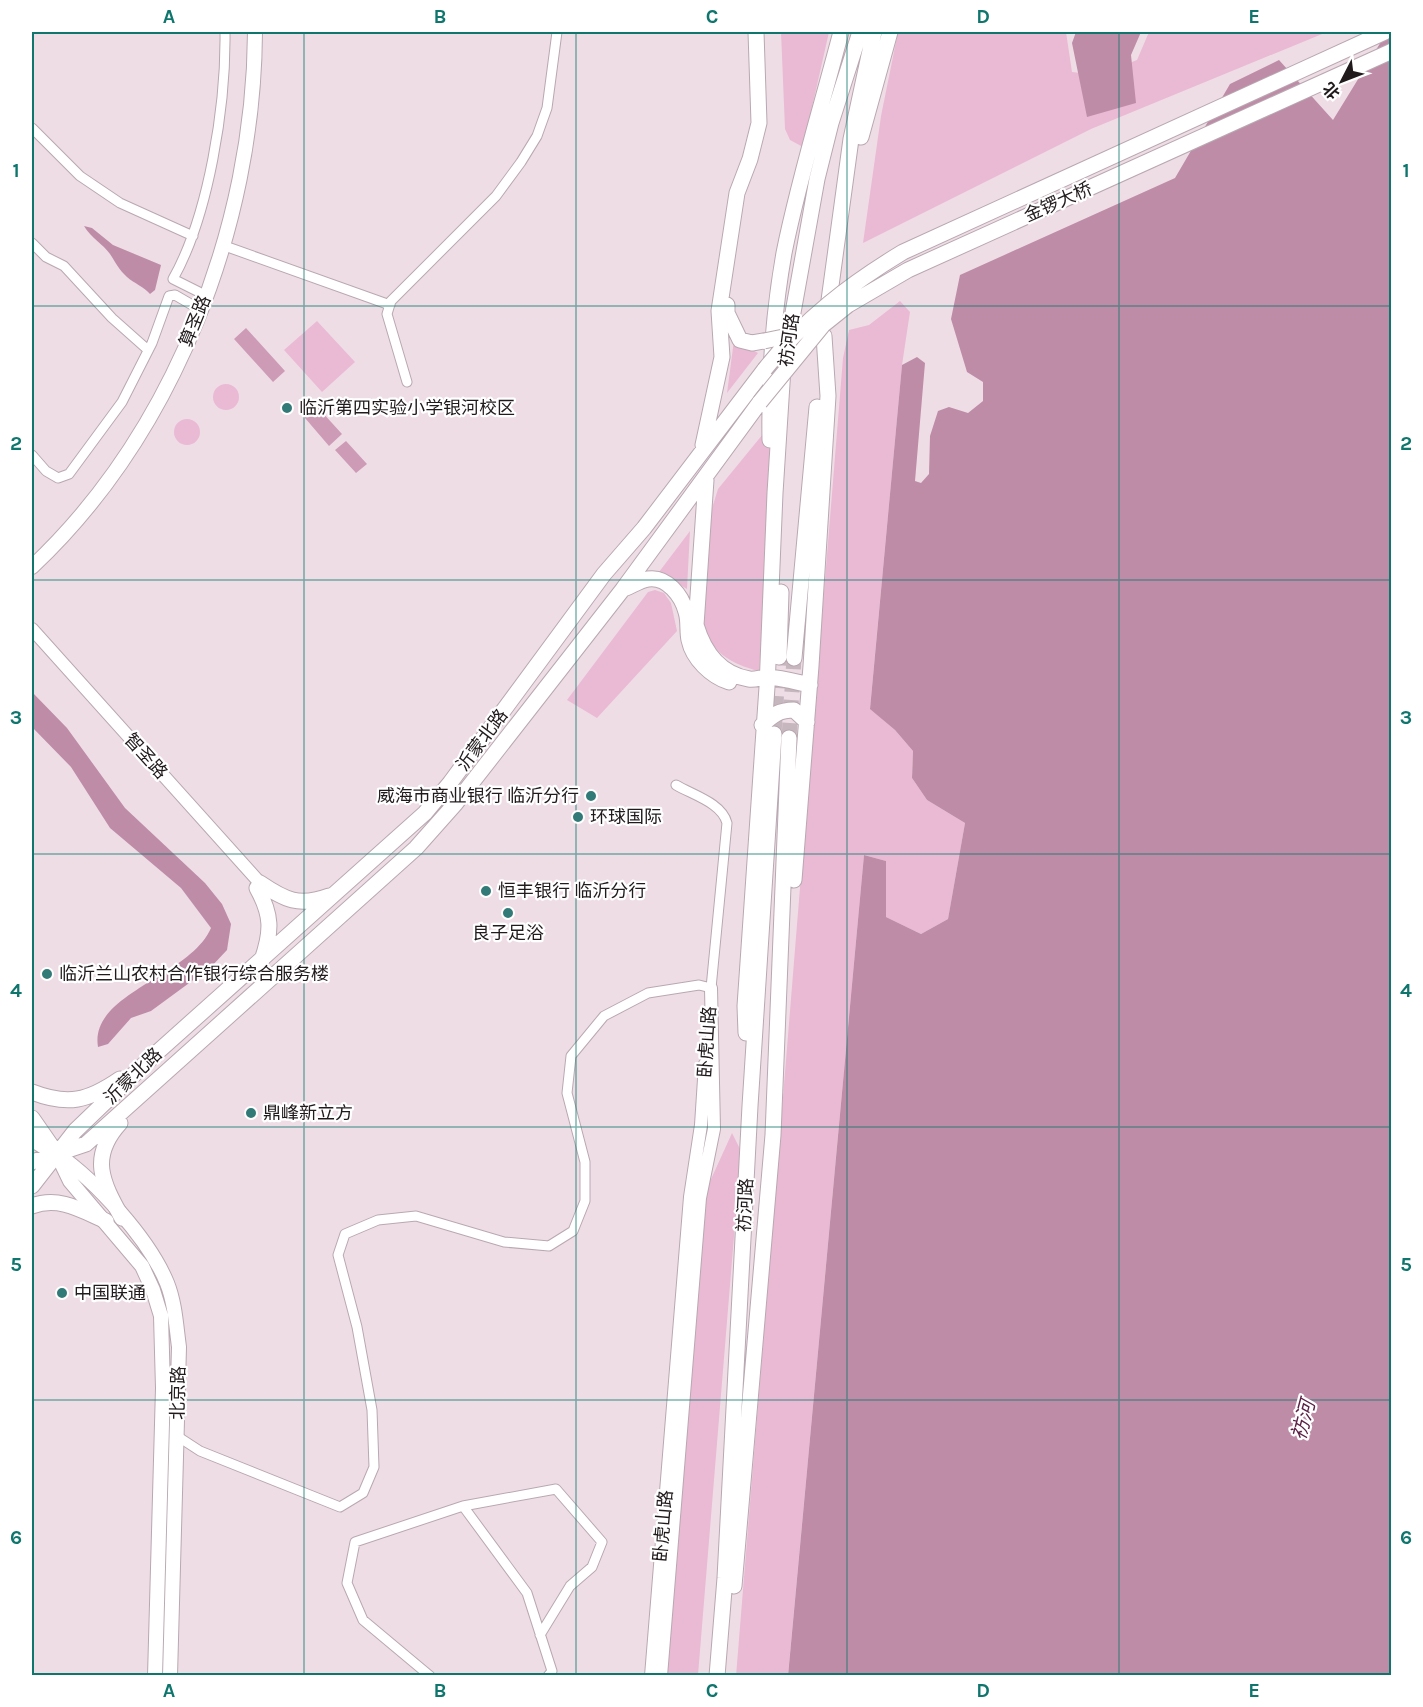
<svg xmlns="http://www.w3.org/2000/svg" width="1423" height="1707" font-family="Karla,'Noto Sans SC',sans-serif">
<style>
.green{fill:#eabad4}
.forest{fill:#cd9bb6}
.water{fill:#be8ca7}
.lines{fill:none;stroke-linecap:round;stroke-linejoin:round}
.primary-tunnel{stroke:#c6b6be;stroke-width:15;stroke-dasharray:15 8;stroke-linecap:butt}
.minor-casing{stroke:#b9a8b1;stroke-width:11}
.tertiary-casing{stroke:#b9a8b1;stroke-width:14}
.secondary-casing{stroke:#b9a8b1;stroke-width:16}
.primary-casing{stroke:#b9a8b1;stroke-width:17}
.minor{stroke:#fff;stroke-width:9}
.tertiary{stroke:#fff;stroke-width:12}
.secondary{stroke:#fff;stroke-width:14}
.primary{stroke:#fff;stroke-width:15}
.primary-bridge-casing{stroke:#b9a8b1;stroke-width:17;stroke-linecap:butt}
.primary-bridge{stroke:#fff;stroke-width:15}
.grid{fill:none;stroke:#0f766e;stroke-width:1.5;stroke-opacity:0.55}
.poi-dot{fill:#327a77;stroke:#fff;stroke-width:2}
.labels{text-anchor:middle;stroke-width:4.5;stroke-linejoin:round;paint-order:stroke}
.street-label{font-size:18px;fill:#201a1d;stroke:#fff}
.poi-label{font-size:18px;fill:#201a1d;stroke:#fff;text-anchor:start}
.water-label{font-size:20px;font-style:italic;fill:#5c2046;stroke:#fff}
.neatline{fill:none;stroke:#0f766e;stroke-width:2}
.grid-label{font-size:20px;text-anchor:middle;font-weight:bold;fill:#0f766e}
</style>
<rect width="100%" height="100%" fill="#efdde6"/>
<path class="green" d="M781 32H829L803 147 790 140 785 129Z
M898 32H1066L1072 72 1098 75 1137 60 1149 32H1327L1091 129 863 243 881 116Z
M900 301 910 312 902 365 870 708 895 730 913 751 912 778 927 800 965 823 948 919 921 934 886 917V861L864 855 788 1675 736 1676 843 358 849 330 869 325Z
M317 321 355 362 322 392 284 350Z
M734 340 758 353 727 393Z
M213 397a13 13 0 1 1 26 0a13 13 0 1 1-26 0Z
M777 417 759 671C730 664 711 652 702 622L709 518 718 489Z
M174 432a13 13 0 1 1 26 0a13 13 0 1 1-26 0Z
M690 531 687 589 659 572Z
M655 590 664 593 671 603 677 631 597 718 567 700 648 592Z
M732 1133 741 1151 698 1675 665 1676 707 1188Z"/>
<path class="forest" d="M246 328 285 371 273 382 234 339Z
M311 400 342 434 329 446 299 411Z
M346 441 367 464 356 473 335 450Z"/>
<path class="water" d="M1076 32H1141L1131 55 1136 103 1087 117 1072 43Z
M1387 32H1391V1675L788 1676 864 855 886 861V917L921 934 948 919 965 823 927 800 912 778 913 751 895 730 870 709 902 365 917 357 925 363 915 481 921 483 929 474 930 436 938 411 949 407 968 413 983 401V382L967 372 951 319 960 275 1175 178 1230 84 1279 60 1333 120Z
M84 226 92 228 113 245 161 265 155 290 150 294C143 286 135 284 127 277 119 270 116 263 110 254 103 244 91 238 84 226Z
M32 692 67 728 125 808 205 883 222 904 231 924 227 950 211 967 151 1011 131 1018 108 1044 98 1047C89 993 190 977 211 928L181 888 110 828 71 767 32 727Z"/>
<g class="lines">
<path class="primary-tunnel" d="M774 734 779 657
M789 738 794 658"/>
<defs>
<path id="minor" d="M32 128 80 176 120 203 193 236
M32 243 46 257 64 266 112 318 148 350
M222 245 390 305
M199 292 173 279C209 215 226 105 225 32
M407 382 387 314 391 301 496 196 521 162 537 136 547 108 557 32
M32 455 46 471 58 478 69 474 122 402 152 343 169 296 175 295 194 306
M177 1436 200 1451 340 1507 363 1493 374 1467 372 1410 357 1327 338 1255 345 1234 378 1220 416 1216 504 1242 549 1246 573 1231 585 1201V1162L567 1093 571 1056 604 1016 648 993 699 985 711 988 727 823C722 803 693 795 676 785
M463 1506 527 1593 552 1671 548 1676
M430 1676 363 1620 347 1583 355 1542 463 1506 556 1489 602 1542 592 1567 570 1586 540 1635"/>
<path id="tertiary" d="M32 629 260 883
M651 1676 690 1197 701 1125 705 1064
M661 1676 700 1198 714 1129 711 988"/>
<path id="secondary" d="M32 567C174 433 254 226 255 32
M57 1154C96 1181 149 1239 167 1283 175 1303 176 1325 179 1347L170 1676
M58 1156 70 1181 142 1266 153 1290 161 1316 163 1388 155 1676"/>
<path id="primary" d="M861 137 890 32
M727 305V313L740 340 752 343 764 341
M827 315 851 139 874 32
M787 346 817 179 831 123 860 32
M770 440C769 378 773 315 784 253 799 178 822 105 841 32
M703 445 722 357 719 311 737 193 750 159 759 123 756 32
M706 480 696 625C704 652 719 674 749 679 755 680 762 677 768 677 782 678 796 682 810 685
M626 588C633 585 641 580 648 579 667 576 682 596 686 612 689 621 687 631 689 640 693 659 711 676 729 682
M779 657 781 592
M794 658 817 407
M762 725C773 715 779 710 794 710L807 722
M794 880 811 666 828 396 824 336
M260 883C285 900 299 907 329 896
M257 888C272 915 272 931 262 960
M746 1033 745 1006 767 687 775 493 783 368
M32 1092C68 1106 88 1101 120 1079
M32 1118 57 1154
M120 1123C89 1157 102 1182 122 1218
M32 1139 54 1153
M32 1162 86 1144 416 848 456 803 623 589 760 402
M32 1186 75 1131 152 1057 425 813 450 783 604 574 644 528 765 369
M32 1206C59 1196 81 1210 106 1221
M734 1586 773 1135 789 738
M717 1676 725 1578 750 1106 774 734"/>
</defs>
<use href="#minor" class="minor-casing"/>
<use href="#tertiary" class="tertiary-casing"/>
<use href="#secondary" class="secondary-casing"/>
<use href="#primary" class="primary-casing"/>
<use href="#minor" class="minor"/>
<use href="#tertiary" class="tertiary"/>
<use href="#secondary" class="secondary"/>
<use href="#primary" class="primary"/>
<defs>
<path id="primary-bridge" d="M764 341 793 335
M765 369C804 319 850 284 903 252L1385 32
M760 402 823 325 848 305 908 270 1392 51"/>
</defs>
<use href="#primary-bridge" class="primary-bridge-casing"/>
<use href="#primary-bridge" class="primary-bridge"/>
</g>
<path class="grid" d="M304 32V1676M576 32V1676M847 32V1676M1119 32V1676M32 306H1392M32 580H1392M32 854H1392M32 1127H1392M32 1400H1392"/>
<g class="poi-dot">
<circle cx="287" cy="408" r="6"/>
<circle cx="591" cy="796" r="6"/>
<circle cx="578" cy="817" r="6"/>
<circle cx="486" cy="891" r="6"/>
<circle cx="508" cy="913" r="6"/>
<circle cx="47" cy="974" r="6"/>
<circle cx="251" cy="1113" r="6"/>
<circle cx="62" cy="1293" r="6"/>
</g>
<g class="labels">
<g class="street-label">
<text transform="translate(1058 202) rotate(-24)" y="6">金锣大桥</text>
<text transform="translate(195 321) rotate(-68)" y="6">算圣路</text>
<text transform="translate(789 340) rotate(-82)" y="6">祊河路</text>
<text transform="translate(482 740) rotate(-53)" y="6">沂蒙北路</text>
<text transform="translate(146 756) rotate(48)" y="6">智圣路</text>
<text transform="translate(707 1042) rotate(-86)" y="6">卧虎山路</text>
<text transform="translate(133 1076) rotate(-44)" y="6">沂蒙北路</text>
<text transform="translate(745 1205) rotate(-87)" y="6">祊河路</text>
<text transform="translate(178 1393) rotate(-89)" y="6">北京路</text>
<text transform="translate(663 1526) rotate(-85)" y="6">卧虎山路</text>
</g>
<g class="poi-label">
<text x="299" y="414">临沂第四实验小学银河校区</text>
<text x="579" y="802" text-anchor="end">威海市商业银行 临沂分行</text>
<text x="590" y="823">环球国际</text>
<text x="498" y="897">恒丰银行 临沂分行</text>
<text x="508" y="939" text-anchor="middle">良子足浴</text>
<text x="59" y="980">临沂兰山农村合作银行综合服务楼</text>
<text x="263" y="1119">鼎峰新立方</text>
<text x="74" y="1299">中国联通</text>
</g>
<g class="water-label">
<text transform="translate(1303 1420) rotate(-75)" y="7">祊河</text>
</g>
</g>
<rect width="1423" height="1707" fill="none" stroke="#ffffff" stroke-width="66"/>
<g transform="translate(1342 81) rotate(228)" stroke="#ffffff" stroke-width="4.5" paint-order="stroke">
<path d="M0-4.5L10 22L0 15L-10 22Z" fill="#201a1d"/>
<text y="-9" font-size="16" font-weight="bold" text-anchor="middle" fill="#201a1d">北</text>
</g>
<rect x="33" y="33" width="1357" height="1641" class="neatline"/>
<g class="grid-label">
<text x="169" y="23">A</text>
<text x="440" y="23">B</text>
<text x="712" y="23">C</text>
<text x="983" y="23">D</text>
<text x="1254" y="23">E</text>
<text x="16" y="177">1</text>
<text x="1406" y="177">1</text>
<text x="16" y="450">2</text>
<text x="1406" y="450">2</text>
<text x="16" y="724">3</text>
<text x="1406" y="724">3</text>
<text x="16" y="997">4</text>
<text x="1406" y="997">4</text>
<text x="16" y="1271">5</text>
<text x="1406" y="1271">5</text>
<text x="16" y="1544">6</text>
<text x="1406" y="1544">6</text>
<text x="169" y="1697">A</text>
<text x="440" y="1697">B</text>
<text x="712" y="1697">C</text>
<text x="983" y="1697">D</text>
<text x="1254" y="1697">E</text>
</g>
</svg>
